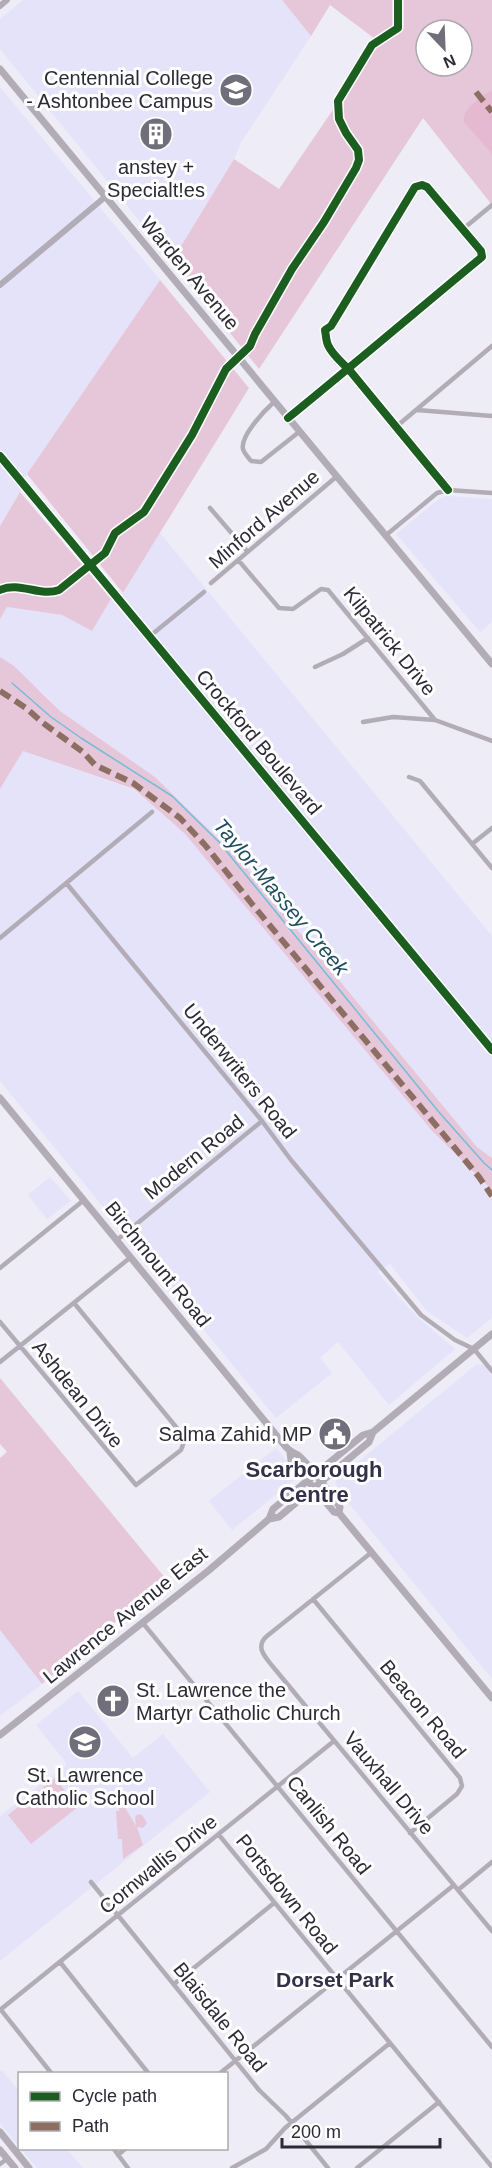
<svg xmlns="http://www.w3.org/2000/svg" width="492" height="2168" font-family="Arial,sans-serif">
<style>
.built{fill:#e5e3f9}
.green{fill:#e6c7d9;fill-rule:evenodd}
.forest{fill:#e6b9d3}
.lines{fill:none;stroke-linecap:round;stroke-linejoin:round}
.stream{stroke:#72bddc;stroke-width:1.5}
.minor{stroke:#b2acb7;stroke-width:4.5}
.tertiary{stroke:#b2acb7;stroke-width:6}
.secondary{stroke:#b2acb7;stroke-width:7}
.quiet{stroke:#8d6e63;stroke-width:6;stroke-dasharray:12 6;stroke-linecap:butt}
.cycleway-casing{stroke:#fff;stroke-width:11}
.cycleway{stroke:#1b5e20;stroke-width:8}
.labels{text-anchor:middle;stroke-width:6;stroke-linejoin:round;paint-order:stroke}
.poi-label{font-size:20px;fill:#2b2a36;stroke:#fff;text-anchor:end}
.street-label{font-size:20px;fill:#2b2a36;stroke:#fff}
.water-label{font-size:21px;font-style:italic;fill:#204d5e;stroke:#fff}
.neighbourhood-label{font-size:21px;font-weight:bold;fill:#333149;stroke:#fff}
.quarter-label{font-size:22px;font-weight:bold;fill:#333149;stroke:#fff}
</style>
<rect width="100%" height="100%" fill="#edecf7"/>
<path class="built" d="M23 0H282L311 36 240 144 234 159 172 261 0 49V19Z
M0 87 160 280 27 474 20 492 0 526Z
M447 496 492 499V622L480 632 396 534 439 499Z
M160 533 492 936V1158L477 1147 239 859 155 777 60 711 45 695 0 657V619L7 607 62 615 92 631 111 599 115 601 123 593Z
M23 751 134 790 185 834 433 1132 492 1190V1318L467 1338 427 1311 390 1264 377 1272 415 1315 455 1349 389 1405 338 1342 320 1358 332 1373 276 1418 0 1081V789Z
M50 1177 71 1201 47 1219 28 1195Z
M477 1364 484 1365 492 1375V1679L337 1489 336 1480Z
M276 1448 299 1476 232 1530 209 1501Z
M0 1630 42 1684 0 1716Z
M78 1691 133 1758 163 1734 210 1792 0 1961V1816L67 1764 36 1725Z
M2 2070 19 2091V2147L0 2123V2072Z
M21 2149H67L83 2168H37Z"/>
<path class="green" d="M282 0H492V205L423 118 259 369 172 261 234 159 279 189 379 42 330 5 311 36ZM426 30H462V66H426Z
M160 280 249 388 123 593 27 474Z
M20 492 111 599 92 631 62 615 7 607 0 619V526Z
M0 657 14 666 60 711 155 777 239 859 477 1147 492 1158V1190L433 1132 185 834 134 789 23 751 0 789Z
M0 1378 166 1579 42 1684 0 1630V1458L7 1452 0 1444Z
M55 1778 78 1807 31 1844 8 1815Z
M123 1804 136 1826 135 1817 138 1814 142 1815 147 1823 143 1828 137 1827 143 1845 123 1859 122 1839H118L116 1811H119V1807Z"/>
<path class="forest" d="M492 90V154L464 122C462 108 481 97 492 90Z"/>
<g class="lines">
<path class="stream" d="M12 683 51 717 81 738 172 796 219 842 438 1111 484 1163 492 1170"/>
<path class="minor" d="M463 229 492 205
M274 402C265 410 240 436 243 449 244 453 248 457 251 461L261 462 299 432
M417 410 492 416
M288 418C347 370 406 320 465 271L482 257 481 251 427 187 422 185 415 187 331 326 325 330C326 335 326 341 328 345 332 355 344 364 351 372L448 490
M397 426 492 346
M210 508 247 551
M385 536 437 493 448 490 492 493
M239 561 279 608 293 609 321 589 328 590 435 720
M211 583 336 477
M150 636 204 592
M315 667 343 654 368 638
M363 722 393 717 435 720 492 741
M409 777 420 781 492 868
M472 844 492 828
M67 884 262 1121 291 1160 421 1315 455 1340 474 1349 492 1371
M0 938 152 812
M117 1240 262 1121
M0 1268 84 1200
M0 1322 136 1485 181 1450 184 1442 181 1433 74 1303
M0 1362 131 1257
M372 1552 267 1636C254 1647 266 1658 274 1668L492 1931
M313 1599 460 1778 462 1786 457 1794 410 1833
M142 1622 492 2047
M219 1835 492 2167
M91 1882 259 2090 286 2116 328 2168
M458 1890 492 1862
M60 1962 149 2074
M174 1984 274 1903
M0 2010 334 1741
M1 2010 52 2074
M219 2074 454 1885
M113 2148 128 2168
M118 2155 126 2148
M0 2164 7 2159
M232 2168 266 2149 285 2128 390 2043
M357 2168 439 2102"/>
<path class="tertiary" d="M0 6 7 0
M0 285 105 197
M0 456 492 1050"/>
<path class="secondary" d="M0 69 492 664
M0 1098 286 1447C290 1452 293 1452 298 1455 308 1462 331 1495 340 1507L339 1513
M290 1452 291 1461 334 1512 339 1513 492 1698
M269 1519 279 1517 369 1442 373 1432 492 1334
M0 1735 208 1571 269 1519 273 1509 363 1435 373 1432
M0 2132 29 2168
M0 2150 15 2168"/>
<path class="quiet" d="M476 92 492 112
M0 691 26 708 43 723 83 752 95 765 133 783 180 818 205 845 252 904 479 1177 492 1196"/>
<defs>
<path id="cycleway" d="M288 418C347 370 406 320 465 271L482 257 481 251 427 187 422 185 415 187 331 326 325 330C326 335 326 341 328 345 332 355 344 364 351 372L448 490
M0 456 492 1050
M0 590C19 581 40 597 59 590L105 553 115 533 144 512 192 435 226 369 250 346 255 334 292 269 324 222 356 168 359 160 358 150 346 133 339 119 338 101 372 45 398 28V0"/>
</defs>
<use href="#cycleway" class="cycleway-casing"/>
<use href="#cycleway" class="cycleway"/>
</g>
<defs>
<symbol id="university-disc" viewBox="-11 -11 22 22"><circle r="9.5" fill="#6f6e7a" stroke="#fff"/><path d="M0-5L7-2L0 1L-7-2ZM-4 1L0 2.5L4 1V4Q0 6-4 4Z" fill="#fff"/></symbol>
<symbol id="building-disc" viewBox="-11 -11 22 22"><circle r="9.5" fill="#6f6e7a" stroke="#fff"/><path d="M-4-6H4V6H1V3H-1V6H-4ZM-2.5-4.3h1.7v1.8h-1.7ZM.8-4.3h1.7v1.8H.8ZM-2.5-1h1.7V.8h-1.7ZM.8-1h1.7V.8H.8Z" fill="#fff"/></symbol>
<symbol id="civic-disc" viewBox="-11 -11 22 22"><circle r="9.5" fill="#6f6e7a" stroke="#fff"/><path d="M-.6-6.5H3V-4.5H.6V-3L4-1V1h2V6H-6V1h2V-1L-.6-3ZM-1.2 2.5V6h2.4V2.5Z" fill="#fff"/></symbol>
<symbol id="church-disc" viewBox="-11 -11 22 22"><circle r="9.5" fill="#6f6e7a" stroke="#fff"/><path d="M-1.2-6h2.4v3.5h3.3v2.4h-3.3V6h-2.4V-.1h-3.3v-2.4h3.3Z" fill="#fff"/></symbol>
<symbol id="school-disc" viewBox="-11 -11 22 22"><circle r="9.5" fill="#6f6e7a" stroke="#fff"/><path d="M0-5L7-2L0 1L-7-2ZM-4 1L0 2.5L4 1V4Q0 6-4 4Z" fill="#fff"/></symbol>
</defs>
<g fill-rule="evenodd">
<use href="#university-disc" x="217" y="71" width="38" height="38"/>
<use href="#building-disc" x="137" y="115" width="38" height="38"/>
<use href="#civic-disc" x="316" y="1415" width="38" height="38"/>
<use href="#church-disc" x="94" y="1682" width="38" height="38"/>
<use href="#school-disc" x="66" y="1723" width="38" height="38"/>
</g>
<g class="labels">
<g class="poi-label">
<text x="213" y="85">Centennial College<tspan x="213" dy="23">- Ashtonbee Campus</tspan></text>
<text x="156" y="174" text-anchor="middle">anstey +<tspan x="156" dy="23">Specialt!es</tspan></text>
<text x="312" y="1441">Salma Zahid, MP</text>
<text x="136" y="1697" text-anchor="start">St. Lawrence the<tspan x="136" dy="23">Martyr Catholic Church</tspan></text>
<text x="85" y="1782" text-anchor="middle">St. Lawrence<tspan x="85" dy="23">Catholic School</tspan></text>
</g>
<g class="street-label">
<text transform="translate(190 273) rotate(50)" y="7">Warden Avenue</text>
<text transform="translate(264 519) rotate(-41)" y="7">Minford Avenue</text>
<text transform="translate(390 641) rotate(51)" y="7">Kilpatrick Drive</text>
<text transform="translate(259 742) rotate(50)" y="7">Crockford Boulevard</text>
<text transform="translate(240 1071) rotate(51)" y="7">Underwriters Road</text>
<text transform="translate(194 1157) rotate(-39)" y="7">Modern Road</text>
<text transform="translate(158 1264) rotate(51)" y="7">Birchmount Road</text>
<text transform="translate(78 1394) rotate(51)" y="7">Ashdean Drive</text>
<text transform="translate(125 1615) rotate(-39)" y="7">Lawrence Avenue East</text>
<text transform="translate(423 1709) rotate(50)" y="7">Beacon Road</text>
<text transform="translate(389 1783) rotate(50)" y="7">Vauxhall Drive</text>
<text transform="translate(329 1825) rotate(51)" y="7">Canlish Road</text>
<text transform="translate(158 1864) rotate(-39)" y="7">Cornwallis Drive</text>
<text transform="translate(287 1894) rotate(51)" y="7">Portsdown Road</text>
<text transform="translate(220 2017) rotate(51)" y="7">Blaisdale Road</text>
</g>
<g class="water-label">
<text transform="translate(281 897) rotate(50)" y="7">Taylor-Massey Creek</text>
</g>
<g class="neighbourhood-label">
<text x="335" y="1987">Dorset Park</text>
</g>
<g class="quarter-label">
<text x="314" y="1477">Scarborough<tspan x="314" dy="25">Centre</tspan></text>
</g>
</g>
<rect x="18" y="2072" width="210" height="78" fill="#ffffff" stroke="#aaaaaf" stroke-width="1.5"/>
<rect x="30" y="2092" width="30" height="9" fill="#1b5e20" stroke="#aaaaaf" stroke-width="1.5"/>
<text x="72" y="2102" font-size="18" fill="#2b2a36">Cycle path</text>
<rect x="30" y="2122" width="30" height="9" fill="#8d6e63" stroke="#aaaaaf" stroke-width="1.5"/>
<text x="72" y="2132" font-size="18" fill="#2b2a36">Path</text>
<g transform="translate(444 48) rotate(157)"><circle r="28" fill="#ffffff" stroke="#aaaaaf" stroke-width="1.5"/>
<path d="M0-4.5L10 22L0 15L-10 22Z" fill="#6f6e7a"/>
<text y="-9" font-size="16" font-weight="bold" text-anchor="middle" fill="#2b2a36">N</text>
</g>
<path d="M282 2138v9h158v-9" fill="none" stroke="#2b2a36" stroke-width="3"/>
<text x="291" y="2138" font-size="18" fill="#2b2a36" stroke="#ffffff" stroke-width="4.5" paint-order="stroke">200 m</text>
</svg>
